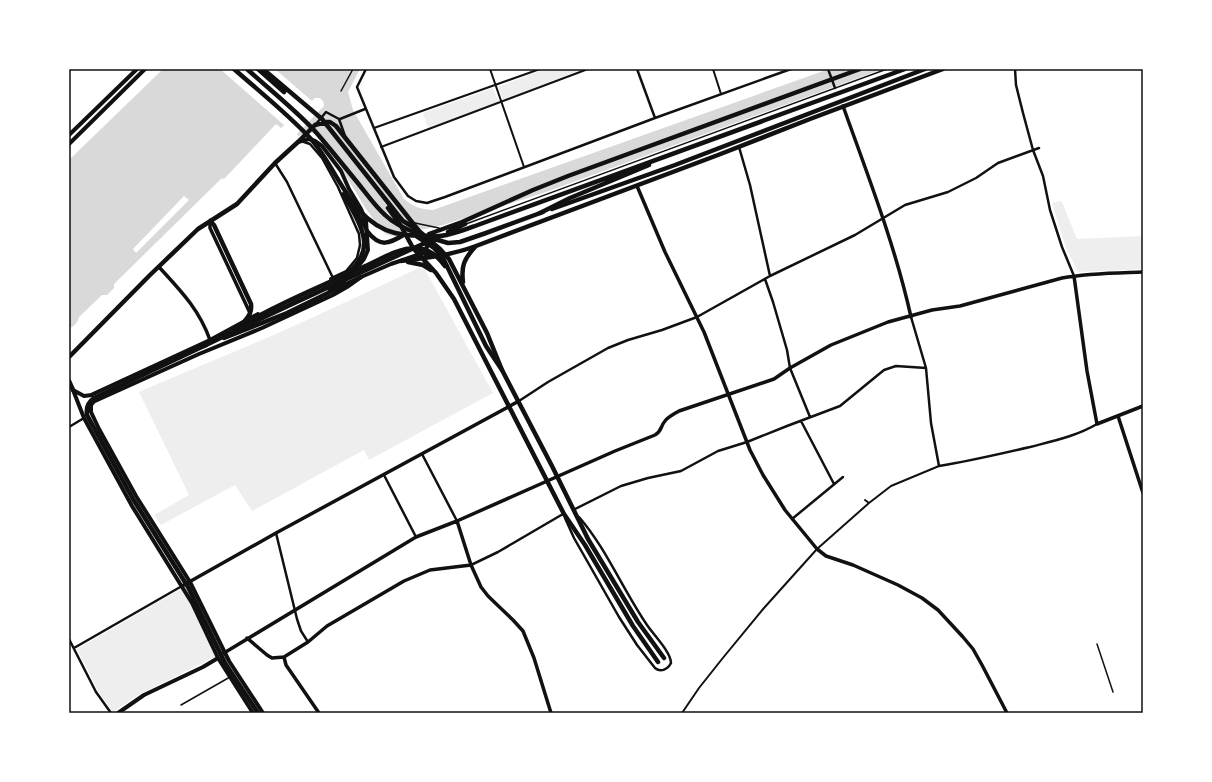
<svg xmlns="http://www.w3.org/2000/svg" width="1212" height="782" font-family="Karla,sans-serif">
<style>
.green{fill:#eee}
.water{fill:#d9d9d9}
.pier{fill:#fff}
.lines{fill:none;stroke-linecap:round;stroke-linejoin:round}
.service{stroke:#111;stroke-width:1.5}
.pedestrian{stroke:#111;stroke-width:2}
.minor{stroke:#111;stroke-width:2.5}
.tertiary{stroke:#111;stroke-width:3.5}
.secondary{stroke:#111;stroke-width:4}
.primary{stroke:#111;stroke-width:4.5}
.trunk{stroke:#111;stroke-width:4.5}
.neatline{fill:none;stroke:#111;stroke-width:1.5}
</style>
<rect width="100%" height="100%" fill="#fff"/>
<path class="green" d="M544 69H583L503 100 498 87Z
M493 88 499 102 428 128 423 113Z
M1060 201 1062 202 1077 239 1143 236V269L1078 272 1066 248 1052 203Z
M423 266 493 393 369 460 364 450 252 511 235 485 161 525 154 515 189 495 139 392C175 376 212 361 248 346 307 321 365 293 423 266Z
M181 589 191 605 215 657 138 695 113 712 98 691 77 649Z"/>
<path class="water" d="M163 69H360L348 92 353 110 404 199C414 207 420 209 433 210L829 69H883L546 192 443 225 393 236 388 235 382 231 366 209 340 166 316 135C309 131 306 133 299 136L297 135V134L324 106 323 101 320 98H315L281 128 276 124 224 179 222 178 114 284V288L107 295H102L79 317C78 322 74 327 69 328V160Z"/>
<path class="pier" d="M220 69H275L312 101 284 125Z
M184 196 189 200 136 253 133 249Z"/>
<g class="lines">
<path class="service" d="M341 91 353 69
M415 223 439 228
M466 224 887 69
M1097 644 1113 692
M181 705 230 677"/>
<path class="pedestrian" d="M490 69 524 167
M713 69 721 94
M374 128 540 69
M381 147 588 69
M865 500 869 503
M682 713 699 688 722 659 764 608 817 549 869 503 891 486 939 466"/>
<path class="minor" d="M366 69 357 87 394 177 408 196 416 201 427 203 445 197 655 118 791 69
M637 69 655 118
M828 69 835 88
M1015 69 1016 85 1023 113 1033 150 1043 176 1050 210 1062 247 1074 276
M340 119 365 109
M316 124 326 112 339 119 345 136
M304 142 310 144 322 158 338 187 359 234 360 245 357 258 347 270
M739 147 750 185 770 276
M275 163 287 182 333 278
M765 279 773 302 787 350 790 368 810 417
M911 317 926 368 931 423 939 466C970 461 1000 454 1030 447 1053 441 1077 436 1097 424
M519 401 548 382 608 348 628 340 662 330 697 317 770 276 855 235 905 205 948 192 976 178 998 163 1039 148
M801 421 834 484
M69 427 84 418
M422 454 457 521
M384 475 416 537
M573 510 621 486 648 478 681 471 718 451 747 442 787 426 840 406 884 370 896 366 926 368
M565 518 574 538 619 617 637 645 655 668C661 673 668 669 671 663 671 652 653 634 647 625 623 590 606 548 579 517
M792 519 843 477
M276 533 297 619 301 631 308 642
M471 565 498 552 563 514
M69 639 96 692 111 713
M74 648 182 586"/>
<path class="tertiary" d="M843 106C868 176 895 245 911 317
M637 186 665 252 704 332 750 450 763 475 785 510 817 549 826 556 853 565 898 585 922 598 938 610 963 637 973 649 982 665 1007 713
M210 221V228L250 313
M159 267C180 290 199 309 210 340
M1074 276 1087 371 1097 424 1143 406
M1118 416 1143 493
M457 521 471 565 481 587 488 596 513 620 523 631 534 658 551 713
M182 586 276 533 519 401
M247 638 267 655 272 658 284 657 308 642 327 626 404 581 430 570 471 565
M224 653 416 537 457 521 615 451 655 435C662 431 660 427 665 421 668 417 674 414 679 411L774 379 790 368 831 345 888 322 932 310 960 306 1062 278C1089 273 1116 273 1143 272
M284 657 286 665 319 713"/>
<path class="secondary" d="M69 135 137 69
M298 142 309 139 315 141 322 146 341 171 349 189 361 209 366 221 368 250 364 259 360 264 354 268
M69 144 145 69
M353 204 366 229
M331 279 348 271
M329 289 345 283
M73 390 84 418 132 506 192 603 218 658 253 713
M73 390 84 396 92 395
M91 395 210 340 258 314
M96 399 91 405V412L99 429 136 496 190 582 229 661 263 713
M95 401 199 354 262 328 333 295 347 287 361 277 391 264 423 253 425 251 427 247 425 241 421 233
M118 713 144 695 203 667 218 658"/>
<path class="primary" d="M258 69 284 92
M263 69 322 119 398 215 403 221 416 229
M388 208 401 226 413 248 436 273 454 299 564 514 585 545 633 626 658 662
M552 209 675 165 925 69
M210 221 214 225 251 304C252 312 249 316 244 322
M367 231C380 248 389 244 405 234
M431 238 448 243 460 242 486 233 543 212
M417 249 423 253 432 256
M401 261C426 258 452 255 476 246L718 155 810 119 943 69
M408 262 423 265 431 270
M463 282C461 266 464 259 475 247
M235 329C276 305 319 287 361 268 378 261 397 248 415 248 429 248 437 256 445 266
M224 338 287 313 361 277
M206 345 94 398C88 402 86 408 87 415L133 499 188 587 225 663 258 713
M69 357 150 275 198 229 237 204 275 163 298 142 315 125 326 122H330L336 126 343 135 419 231 440 249 449 259 487 333 502 370 552 466 588 539 638 622 664 658
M69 381 73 390"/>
<path class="trunk" d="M234 69C260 92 288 114 311 139 339 171 350 221 395 233 403 235 411 236 419 235
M247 69C269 89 293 108 314 130 329 147 343 165 357 182 366 193 374 205 385 215 393 223 408 230 419 234 436 241 459 232 475 226L905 69
M540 213 570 198 649 165
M448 232 465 224
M429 234 462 222 533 190 568 176 860 69
M416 236 434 248 443 258 486 346 502 370
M344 276C380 249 360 226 344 194
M204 346C281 308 360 273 438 237"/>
</g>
<rect width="1212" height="782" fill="none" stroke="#ffffff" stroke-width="140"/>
<rect x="70" y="70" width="1072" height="642" class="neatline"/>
</svg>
